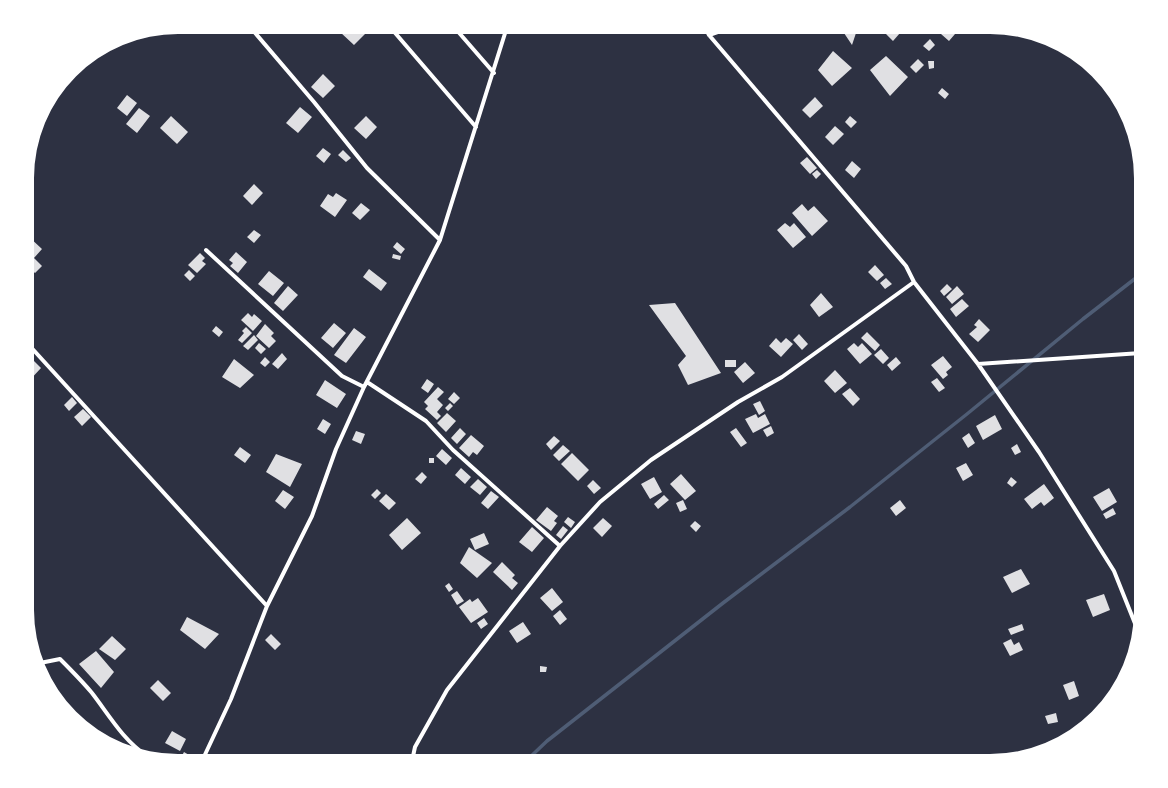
<svg xmlns="http://www.w3.org/2000/svg" width="1168" height="788" font-family="Ubuntu,sans-serif">
<style>
.lines{fill:none;stroke-linecap:round;stroke-linejoin:round}
.stream{stroke:#4f5d75;stroke-width:3.5}
.building{fill:#e0e0e3}
.minor{stroke:#fff;stroke-width:4}
</style>
<rect width="100%" height="100%" fill="#2d3142"/>
<g class="lines">
<path class="stream" d="M526 761 547 741 723 603 850 507 967 414 1083 319 1141 274"/>
</g>
<path class="building" d="M345 27H372L354 45 340 32Z
M840 27H858L852 45Z
M892 27H894L900 33 893 41 886 34Z
M946 27 955 34 949 41 941 34Z
M930 39 935 45 929 51 923 46Z
M833 51 852 68 832 86 818 70Z
M886 56 908 77 890 96 870 70Z
M918 59 924 65 916 73 910 67Z
M928 61H934V68L929 69Z
M323 74 335 86 323 98 311 87Z
M942 88 949 94 945 99 938 93Z
M127 95 137 103 127 116 117 108Z
M815 97 823 106 810 118 802 110Z
M300 107 312 117 298 133 286 123Z
M139 108 150 116 137 133 126 124Z
M171 116 188 132 177 144 160 128Z
M366 116 377 127 366 139 354 128Z
M850 116 857 122 851 128 845 122Z
M835 126 844 134 833 145 825 137Z
M323 148 331 154 324 163 316 156Z
M343 150 351 158 346 162 338 155Z
M807 157 817 168 810 174 800 163Z
M852 161 861 169 854 178 845 170Z
M817 170 821 174 816 179 812 174Z
M254 184 263 193 252 205 243 196Z
M336 193 347 200 335 217 320 206 328 194 333 197Z
M361 203 370 210 360 220 352 213Z
M802 204 808 211 814 206 828 221 812 236 792 213Z
M785 223 790 227 794 223 806 237 793 248 777 230Z
M254 230 261 235 254 243 247 237Z
M28 236 42 249 34 258 42 266 35 273 28 267Z
M397 242 405 249 401 254 393 247Z
M236 252 247 262 238 273 230 266 233 263 229 260Z
M200 253 205 258 202 261 206 264 197 273 188 265Z
M393 254 401 256 400 260 392 258Z
M875 265 884 275 877 281 868 272Z
M369 269 387 283 381 291 363 277Z
M189 270 195 276 190 281 184 275Z
M269 271 284 283 273 296 258 284Z
M886 278 892 284 885 289 880 283Z
M947 284 952 289 944 296 940 291Z
M288 286 298 295 283 311 274 303Z
M957 286 964 294 952 304 946 297Z
M821 293 833 307 819 317 810 305Z
M962 299 969 306 956 317 950 309Z
M675 303 721 373 688 385 678 365 686 356 649 305Z
M248 313 252 317 254 314 262 321 253 331 241 320Z
M979 319 990 330 978 342 969 334 977 327 974 325Z
M334 323 346 333 333 348 321 338Z
M265 324 274 333 271 336 276 341 269 348 256 336Z
M216 326 223 332 219 337 212 331Z
M246 327 252 333 242 343 238 340 244 333 242 331Z
M354 328 366 337 346 363 334 355Z
M867 332 880 345 875 351 861 338Z
M799 334 808 344 802 350 793 340Z
M254 335 258 340 248 350 243 346Z
M776 338 781 343 786 338 793 344 781 357 769 346Z
M259 343 266 349 261 354 255 348Z
M854 343 858 347 862 343 872 354 860 364 847 349Z
M881 349 889 358 883 364 874 355Z
M282 353 287 359 278 369 272 364Z
M943 356 952 367 946 372 948 375 943 379 931 365Z
M265 357 270 362 265 367 260 363Z
M896 357 901 363 892 371 887 365Z
M234 359 254 375 240 388 222 377Z
M33 360 41 368 28 382V365Z
M725 360H736V367H725Z
M745 362 755 373 743 383 734 372Z
M835 370 847 383 835 393 824 381Z
M937 378 945 388 939 392 931 382Z
M427 379 434 384 428 393 421 388Z
M325 380 346 394 337 408 316 395Z
M438 387 444 392 437 399 443 405 437 412 441 416 437 420 425 409 428 406 424 402Z
M850 388 860 399 853 406 842 394Z
M454 392 460 398 454 404 448 399Z
M72 397 77 403 69 411 64 405Z
M760 401 765 411 759 415 753 404Z
M450 403 453 406 448 411 445 408Z
M83 409 91 417 82 426 74 417Z
M447 413 456 421 446 432 437 423Z
M756 414 758 418 765 414 770 424 753 433 745 419Z
M995 415 1002 429 983 440 976 426Z
M323 419 331 424 325 434 317 429Z
M771 426 774 433 767 437 763 430Z
M460 428 466 434 457 444 451 438Z
M736 428 747 443 741 447 730 432Z
M356 431 365 434 361 444 352 440Z
M969 433 975 443 968 448 962 438Z
M471 435 484 446 477 455 473 452 469 457 459 448Z
M554 436 560 441 551 450 546 444Z
M1017 444 1021 452 1015 455 1011 448Z
M563 445 570 451 559 461 553 455Z
M240 447 251 455 245 463 234 455Z
M442 449 452 458 446 465 436 456Z
M572 453 589 470 578 481 561 464Z
M276 454 302 464 290 487 266 472Z
M429 458H434V463H429Z
M966 463 973 475 963 481 956 468Z
M461 468 471 477 465 484 455 475Z
M422 472 427 477 421 484 415 479Z
M681 474 696 491 685 500 670 484Z
M654 477 662 492 650 499 641 484Z
M1011 477 1017 482 1012 487 1007 483Z
M478 479 487 487 480 495 470 487Z
M593 480 601 488 594 494 587 486Z
M1044 484 1054 498 1044 506 1041 502 1032 509 1024 499Z
M1109 488 1117 502 1102 511 1093 497Z
M377 489 381 493 375 499 371 495Z
M283 490 294 497 285 509 275 501Z
M491 491 499 497 488 509 481 503Z
M386 494 396 503 389 510 379 501Z
M664 495 669 500 658 509 654 504Z
M683 500 687 509 680 512 676 503Z
M900 500 906 508 896 516 890 508Z
M547 507 558 516 554 521 557 523 551 531 536 520Z
M1113 508 1116 514 1106 519 1103 514Z
M568 517 575 522 571 528 564 522Z
M407 518 421 533 402 550 389 535Z
M603 518 612 526 602 537 593 528Z
M695 521 701 526 696 532 690 526Z
M563 526 568 530 561 539 556 535Z
M532 527 544 538 532 552 519 542Z
M484 533 489 544 475 550 470 539Z
M469 547 492 563 477 578 460 563Z
M502 562 515 575 512 578 518 583 512 590 493 572Z
M1021 569 1030 584 1012 593 1003 577Z
M449 583 453 589 449 592 445 586Z
M552 588 563 602 552 611 540 598Z
M457 591 464 601 457 605 451 595Z
M1104 594 1110 610 1093 617 1086 600Z
M478 598 488 612 471 623 459 607 470 599 472 602Z
M560 610 567 619 560 625 553 616Z
M187 617 219 634 205 649 180 630Z
M484 618 488 624 481 629 477 623Z
M523 622 531 634 517 643 509 631Z
M1022 624 1024 630 1011 635 1008 629Z
M271 634 281 644 275 650 265 640Z
M112 636 126 649 115 660 99 649Z
M1011 639 1014 645 1019 642 1023 650 1010 656 1003 643Z
M96 651 114 672 101 688 79 664Z
M540 666 547 667 546 672H540Z
M158 680 171 693 163 701 150 688Z
M1074 681 1079 696 1069 700 1063 685Z
M1056 713 1058 722 1048 724 1045 716Z
M172 731 186 739 180 751 165 743Z
M184 752 189 755 186 761H179Z
M168 754 178 761 164 760Z"/>
<g class="lines">
<path class="minor" d="M250 27 314 102 367 168 440 240
M390 27 476 127
M454 27 494 73
M705 27 709 35 906 266 914 282 978 364 1039 452 1114 571 1138 631
M709 35 732 27
M206 250 342 376 364 387
M28 344 267 606
M978 364 1141 353
M367 382 426 421 453 450 560 546
M40 663 60 659C71 670 82 681 92 693 109 715 123 740 147 756
M202 761 231 699 267 606 312 516 336 449 364 387 440 240 507 27
M412 761 415 747 447 690 560 546 600 502 651 460 738 402 782 377 914 282"/>
</g>
<path d="M0 0H1168V788H0ZM178 34H990A144 144 0 0 1 1134 178V610A144 144 0 0 1 990 754H178A144 144 0 0 1 34 610V178A144 144 0 0 1 178 34Z" fill="#fff" fill-rule="evenodd"/>
</svg>
